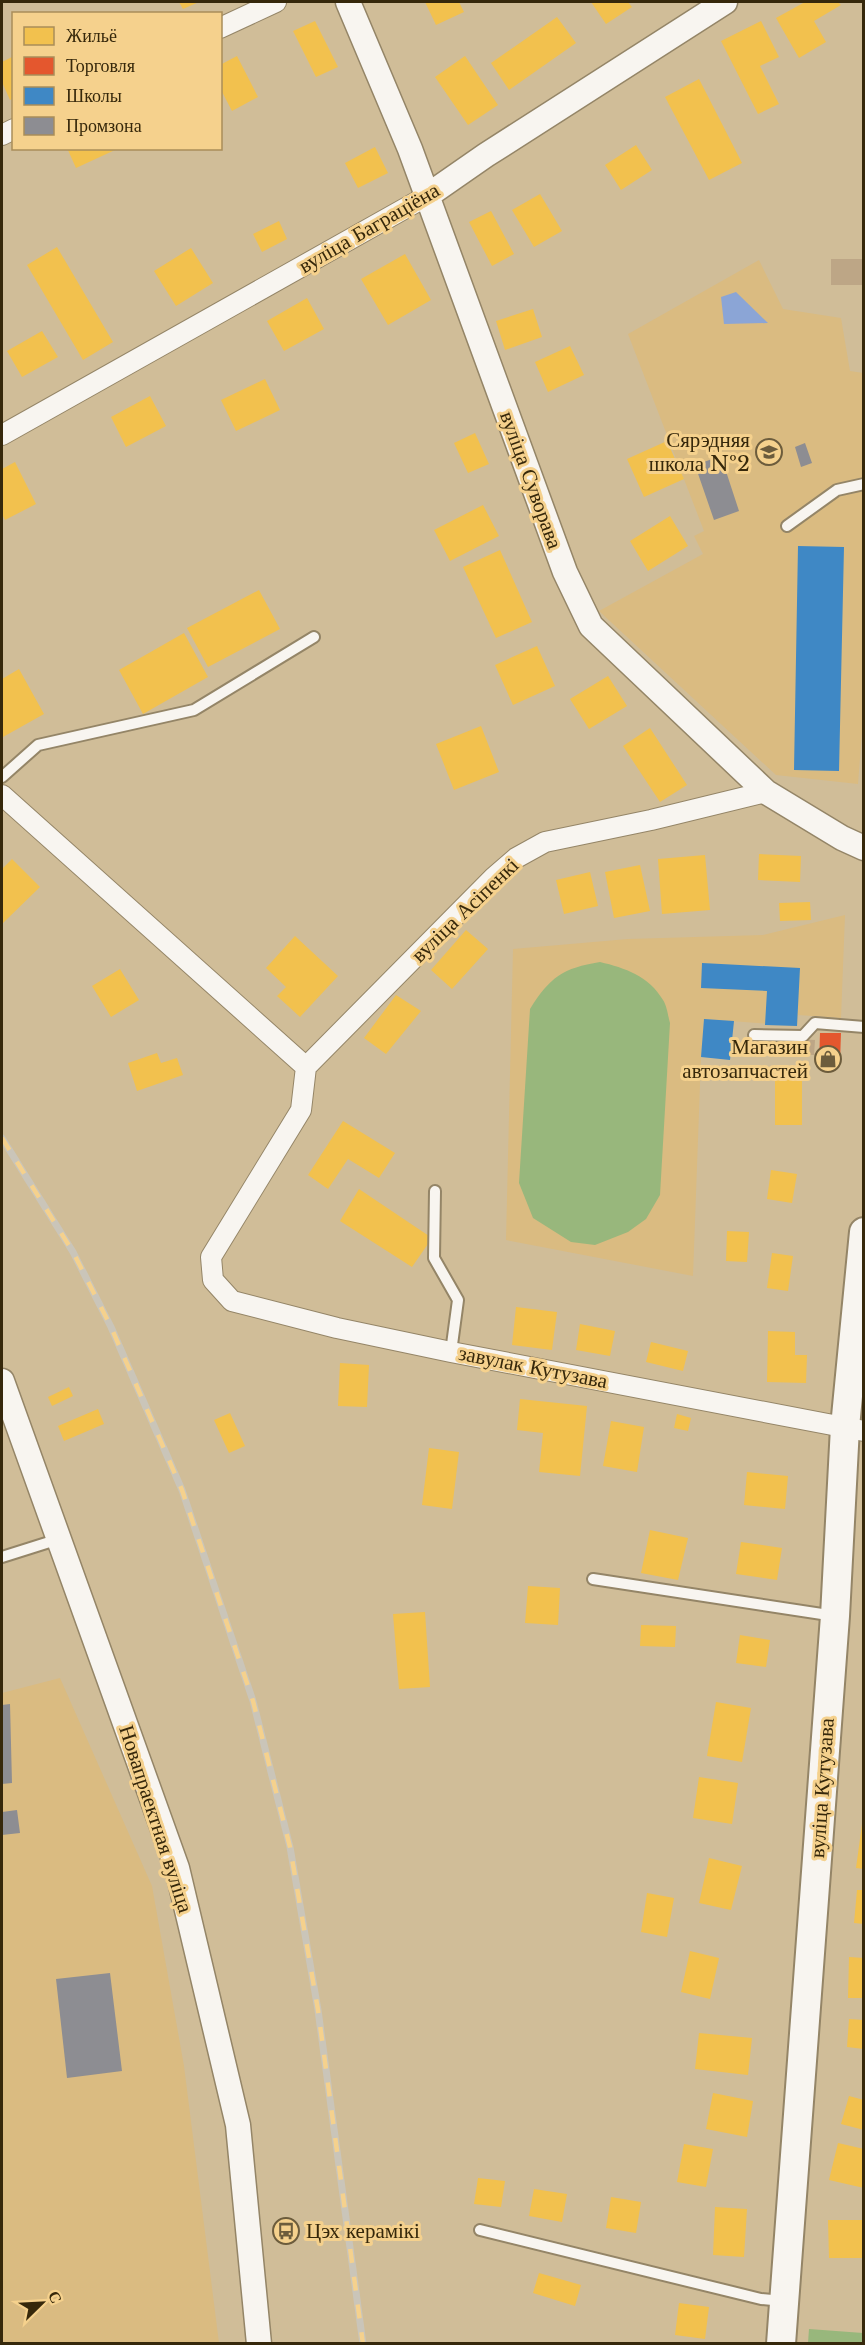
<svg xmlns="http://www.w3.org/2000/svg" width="865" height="2345" font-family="'Libre Baskerville',serif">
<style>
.built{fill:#dabb81}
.green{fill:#98b77c}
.water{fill:#8ba5d6}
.homes{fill:#f2c14e}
.shops{fill:#e4572e}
.schools{fill:#3f88c5}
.industry{fill:#8d8d92}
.building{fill:#bda686}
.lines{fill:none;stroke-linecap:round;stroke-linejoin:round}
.service-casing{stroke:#948567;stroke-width:14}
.minor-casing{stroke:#948567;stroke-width:22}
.tertiary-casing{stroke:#948567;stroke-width:27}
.secondary-casing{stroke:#948567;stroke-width:32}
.service{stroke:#f8f5f0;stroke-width:10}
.minor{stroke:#f8f5f0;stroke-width:20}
.tertiary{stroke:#f8f5f0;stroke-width:24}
.secondary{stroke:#f8f5f0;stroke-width:28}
.rail-casing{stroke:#cac5b9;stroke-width:7}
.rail{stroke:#f5d18d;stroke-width:4.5;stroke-dasharray:14;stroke-linecap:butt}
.labels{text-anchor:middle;stroke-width:6;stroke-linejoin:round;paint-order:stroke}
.street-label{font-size:21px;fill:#36280b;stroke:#f5d18d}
.poi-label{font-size:21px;fill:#36280b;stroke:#f5d18d;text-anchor:end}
</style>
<rect width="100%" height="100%" fill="#d0bd98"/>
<path class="built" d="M759 260 783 309 841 318 850 371 863 373 864 707 858 784 776 775 599 611 703 554 694 536 704 531 628 334Z
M845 915 841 1018 798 1015 797 1026 704 1019 701 1057 693 1276 506 1240 513 949 628 939 763 935Z
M60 1678 152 1886 184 2066 219 2343 2 2344V1693Z"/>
<path class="green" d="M600 962C625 968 649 976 663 1000 667 1006 668 1016 670 1023L660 1195 646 1219 628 1232 595 1245 571 1242 533 1218 519 1183 530 1009C550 977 563 968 600 962Z
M809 2329 863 2333V2343H808Z"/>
<path class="water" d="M736 292 768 323 724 324 721 297Z"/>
<path class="homes" d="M179 2H199L183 9Z
M425 2H459L464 12 436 25Z
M591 2H628L632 7 606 24Z
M805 2H838L841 5 814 21 826 42 799 58 776 18Z
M557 17 576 43 509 90 491 63Z
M315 21 338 67 316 77 293 31Z
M761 21 779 57 760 66 779 104 758 114 721 41Z
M14 56V98L10 100 2 82V62Z
M237 56 258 97 232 111 220 88V65Z
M465 56 498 105 468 125 435 77Z
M699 79 742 163 709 180 665 97Z
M636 145 652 170 621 190 605 165Z
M375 147 388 173 358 188 345 163Z
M67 148H114L115 150 76 168Z
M540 194 562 231 534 247 512 210Z
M491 211 514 254 492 266 469 222Z
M279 221 287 239 262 252 253 234Z
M57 247 113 342 83 360 27 265Z
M191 248 213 283 176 306 154 271Z
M405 254 431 300 388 325 361 279Z
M307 298 324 329 284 351 267 321Z
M533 309 542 337 505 350 496 321Z
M42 331 58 357 22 377 7 351Z
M570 346 584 375 548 392 535 362Z
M265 379 280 410 236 431 221 400Z
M150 396 166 426 126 447 111 417Z
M475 433 489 464 468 473 454 443Z
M667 441 684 479 644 497 627 459Z
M15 462 36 504 5 520 2 514V469Z
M483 505 499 536 450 561 434 530Z
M670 516 688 546 648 571 630 541Z
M500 550 532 622 496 638 463 567Z
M259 590 280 629 208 667 187 628Z
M184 633 208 677 143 714 119 670Z
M537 646 555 686 513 705 495 665Z
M19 669 44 714 3 737 2 679Z
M608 676 627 706 589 729 570 699Z
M481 726 499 772 454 790 436 744Z
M650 728 687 785 660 802 623 746Z
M759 854 801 856 800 882 758 880Z
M705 855 710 910 662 914 658 859Z
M12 859 40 887 2 924V869Z
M640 865 650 911 614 918 605 872Z
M590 872 598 906 564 914 556 880Z
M810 902 811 920 780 921 779 903Z
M466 930 488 949 452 989 431 970Z
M295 936 338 976 300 1017 277 996 286 987 266 968Z
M120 969 139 1000 111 1017 92 986Z
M396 995 421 1011 386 1054 364 1038Z
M157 1053 161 1063 177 1058 183 1075 137 1091 128 1063Z
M775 1077H802V1125H775Z
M343 1121 395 1153 379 1178 348 1159 328 1189 308 1175Z
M771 1170 797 1174 792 1203 767 1199Z
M359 1189 432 1238 412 1267 340 1221Z
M727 1231 749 1232 747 1262 726 1261Z
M772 1253 793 1256 788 1291 767 1288Z
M516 1307 557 1312 552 1350 512 1345Z
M580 1324 615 1331 610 1356 576 1350Z
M768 1331 795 1332V1355H807L806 1383 767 1382Z
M651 1342 688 1351 683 1371 646 1362Z
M340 1363 369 1365 367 1407 338 1406Z
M69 1387 73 1396 52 1406 48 1397Z
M520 1399 587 1406 580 1476 539 1472 543 1433 517 1430Z
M98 1409 104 1424 64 1441 58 1426Z
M230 1413 245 1446 229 1453 214 1420Z
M677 1414 691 1418 688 1431 674 1428Z
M611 1421 644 1427 637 1472 603 1466Z
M429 1448 459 1452 452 1509 422 1505Z
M747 1472 788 1476 785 1509 744 1505Z
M650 1530 688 1538 678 1580 641 1573Z
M741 1542 782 1548 777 1580 736 1574Z
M528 1586 560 1588 558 1625 525 1623Z
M425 1612 430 1687 399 1689 393 1614Z
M641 1625 676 1626 675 1647 640 1646Z
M740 1635 770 1640 766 1667 736 1663Z
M716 1702 751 1708 742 1762 707 1756Z
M699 1777 738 1783 732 1824 693 1818Z
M862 1824H864V1869L856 1868Z
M709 1858 742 1866 731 1910 699 1903Z
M857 1890H864V1924L854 1923Z
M647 1893 674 1898 667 1937 641 1932Z
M690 1951 719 1958 710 1999 681 1992Z
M849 1957 864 1958V1998H848Z
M849 2019 864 2020V2049L847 2047Z
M699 2033 752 2038 748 2075 695 2069Z
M713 2093 753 2101 747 2137 706 2129Z
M849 2096 864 2100V2130L841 2124Z
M838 2143 864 2149V2188L829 2180Z
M684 2144 713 2149 706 2187 677 2182Z
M478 2178 505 2181 501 2207 474 2204Z
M534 2189 567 2194 562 2222 529 2216Z
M611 2197 641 2202 636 2233 606 2228Z
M715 2207 747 2209 744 2257 713 2255Z
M828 2220H864V2258H829Z
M539 2273 581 2285 575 2306 533 2293Z
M679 2303 709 2307 705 2339 675 2335Z"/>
<path class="shops" d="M820 1033H841L840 1062 819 1063Z"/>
<path class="schools" d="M798 546 844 547 839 771 794 770Z
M702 963 800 968 797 1026 765 1025 767 991 701 988Z
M704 1019 734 1021 730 1060 701 1057Z"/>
<path class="industry" d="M805 443 812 463 801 467 795 447Z
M721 456 739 511 714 520 695 465Z
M10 1704 12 1783 2 1784V1705Z
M17 1810 20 1833 2 1835V1812Z
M110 1973 122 2071 67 2078 56 1979Z"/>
<path class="building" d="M831 259H864V285H831Z
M794 1039 815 1040 814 1055 794 1054Z"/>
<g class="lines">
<defs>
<path id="service" d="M787 526 837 490 864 484
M2 777 38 745 194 710 314 637
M754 1035 803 1036 815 1023 864 1027
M435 1191 434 1258 458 1300 451 1352
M2 1557 59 1539
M593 1579 835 1616
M480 2230 761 2299 783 2301"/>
<path id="minor" d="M220 28 276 2
M2 135 14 129
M2 435 427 196
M2 795 306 1067 301 1110 211 1257 213 1280 232 1301 337 1328 451 1352 864 1431
M306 1067 494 877 516 858 545 842 651 820 766 792"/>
<path id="tertiary" d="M348 2 410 149 565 572 591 626 766 792 842 838 864 848
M427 196 486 155 725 2
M2 1381 177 1868 238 2125 259 2344"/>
<path id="secondary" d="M781 2344 835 1616 845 1427 864 1232"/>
</defs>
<use href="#service" class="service-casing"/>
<use href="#minor" class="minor-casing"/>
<use href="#tertiary" class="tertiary-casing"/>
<use href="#secondary" class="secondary-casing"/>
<use href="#service" class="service"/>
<use href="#minor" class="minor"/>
<use href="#tertiary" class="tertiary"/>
<use href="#secondary" class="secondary"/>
<defs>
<path id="rail" d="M2 1138 73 1252 111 1327 182 1490 253 1701 290 1847 318 2010 363 2344"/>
</defs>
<use href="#rail" class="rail-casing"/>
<use href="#rail" class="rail"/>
</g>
<defs>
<symbol id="school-ring" viewBox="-11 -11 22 22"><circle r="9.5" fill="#f5d18d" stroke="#6c5c3c" stroke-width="1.5"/><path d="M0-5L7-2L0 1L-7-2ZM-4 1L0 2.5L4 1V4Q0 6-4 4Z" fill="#6c5c3c"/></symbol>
<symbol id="shop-ring" viewBox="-11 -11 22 22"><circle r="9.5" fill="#f5d18d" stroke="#6c5c3c" stroke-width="1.5"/><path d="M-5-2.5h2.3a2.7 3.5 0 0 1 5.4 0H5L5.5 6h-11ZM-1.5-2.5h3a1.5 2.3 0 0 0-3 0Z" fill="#6c5c3c"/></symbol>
<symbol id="bus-ring" viewBox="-11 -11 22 22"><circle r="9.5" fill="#f5d18d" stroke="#6c5c3c" stroke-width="1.5"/><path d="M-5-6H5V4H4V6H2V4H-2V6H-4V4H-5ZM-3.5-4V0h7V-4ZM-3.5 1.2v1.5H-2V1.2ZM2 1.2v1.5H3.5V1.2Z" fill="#6c5c3c"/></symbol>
</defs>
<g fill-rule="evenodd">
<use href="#school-ring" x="754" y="437" width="30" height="30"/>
<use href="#shop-ring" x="813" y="1044" width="30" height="30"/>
<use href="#bus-ring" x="271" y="2216" width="30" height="30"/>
</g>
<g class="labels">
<g class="street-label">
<text transform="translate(369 228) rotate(-30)" y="7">вуліца Баграціёна</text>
<text transform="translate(531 480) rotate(70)" y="7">вуліца Суворава</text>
<text transform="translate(465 910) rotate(-44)" y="7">вуліца Асіпенкі</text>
<text transform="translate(533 1367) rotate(11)" y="7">завулак Кутузава</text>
<text transform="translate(822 1788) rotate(-86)" y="7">вуліца Кутузава</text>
<text transform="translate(156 1819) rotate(72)" y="7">Новапраектная вуліца</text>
</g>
<g class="poi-label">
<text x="750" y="447">Сярэдняя<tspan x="750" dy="24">школа №2</tspan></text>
<text x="808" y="1054">Магазин<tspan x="808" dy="24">автозапчастей</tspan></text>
<text x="306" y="2238" text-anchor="start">Цэх керамікі</text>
</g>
</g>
<rect width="865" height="2345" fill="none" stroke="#36280b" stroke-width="6"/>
<rect x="12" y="12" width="210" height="138" fill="#f5d18d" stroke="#a98d59" stroke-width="1.5"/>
<rect x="24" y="27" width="30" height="18" fill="#f2c14e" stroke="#a98d59" stroke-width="1.5"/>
<text x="66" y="42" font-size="18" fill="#36280b">Жильё</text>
<rect x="24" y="57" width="30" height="18" fill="#e4572e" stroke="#a98d59" stroke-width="1.5"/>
<text x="66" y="72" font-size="18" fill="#36280b">Торговля</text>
<rect x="24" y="87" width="30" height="18" fill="#3f88c5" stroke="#a98d59" stroke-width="1.5"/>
<text x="66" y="102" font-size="18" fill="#36280b">Школы</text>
<rect x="24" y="117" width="30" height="18" fill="#8d8d92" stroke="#a98d59" stroke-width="1.5"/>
<text x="66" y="132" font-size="18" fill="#36280b">Промзона</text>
<g transform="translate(42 2303) rotate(66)" stroke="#f5d18d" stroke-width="4.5" paint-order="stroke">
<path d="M0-4.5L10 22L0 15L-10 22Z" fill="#36280b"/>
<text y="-9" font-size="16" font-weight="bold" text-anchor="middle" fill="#36280b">С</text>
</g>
</svg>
